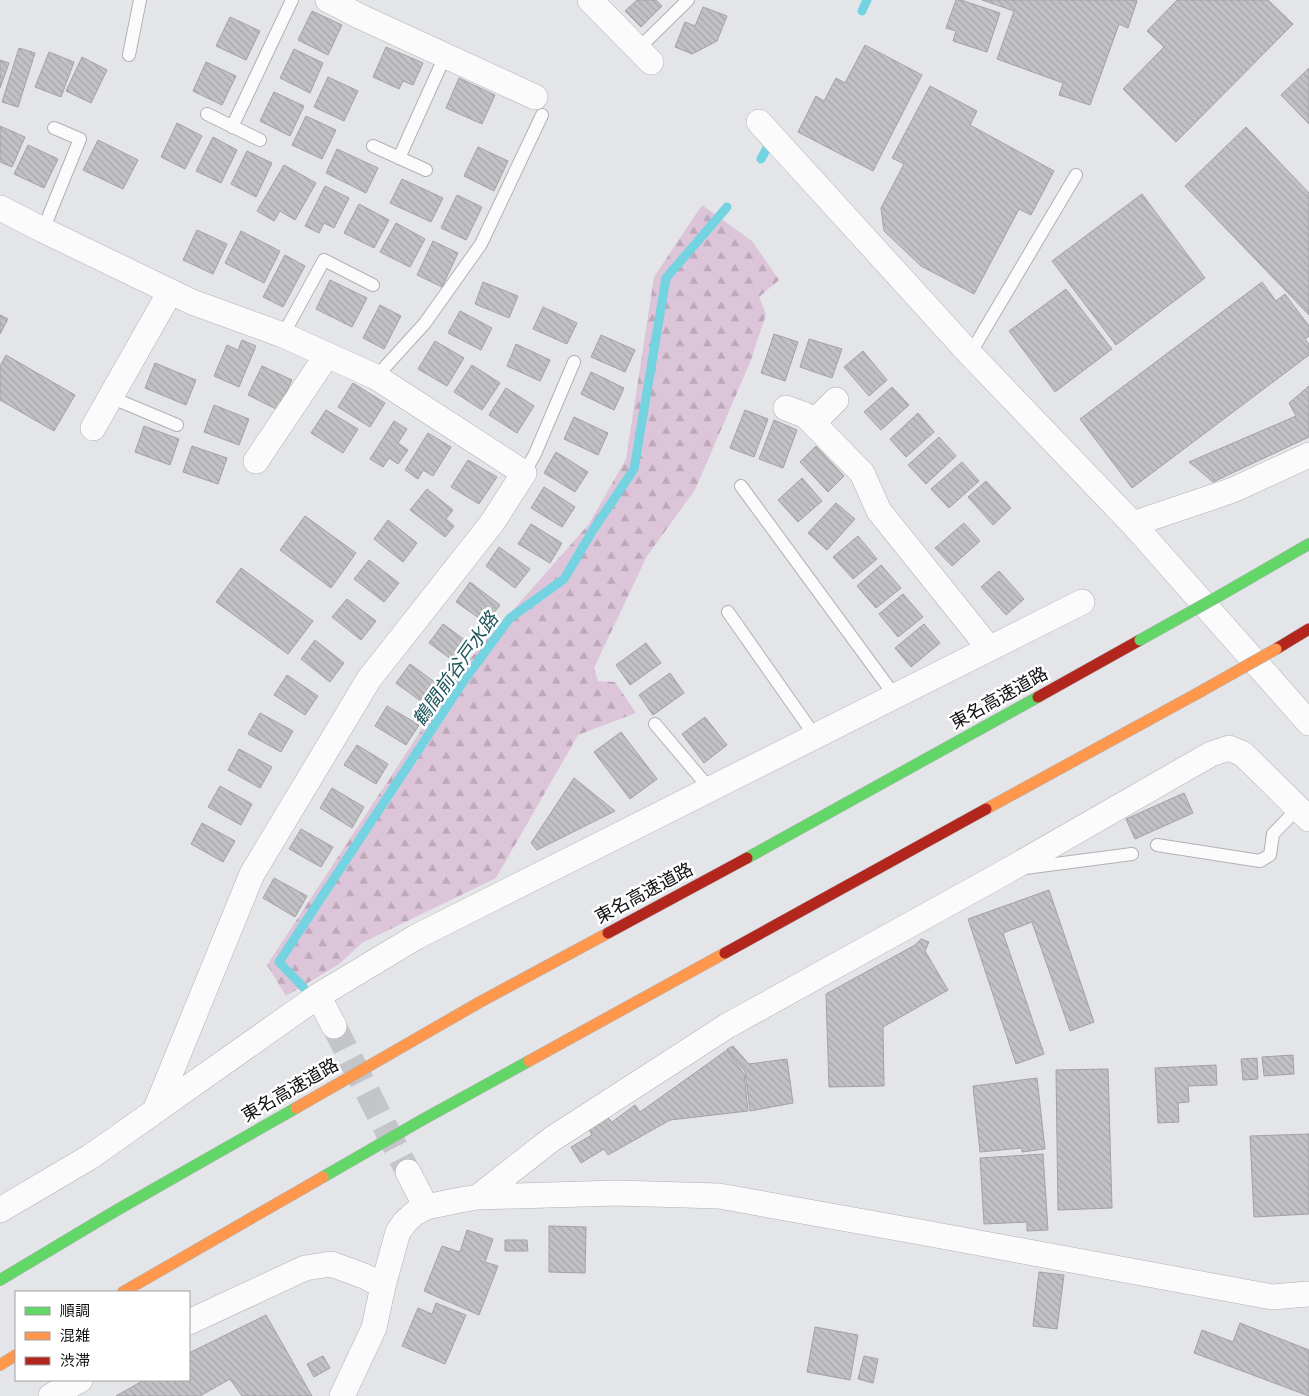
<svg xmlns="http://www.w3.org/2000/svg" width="1309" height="1396" font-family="'Golos Text','Noto Sans JP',sans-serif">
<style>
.forest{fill:url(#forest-firs)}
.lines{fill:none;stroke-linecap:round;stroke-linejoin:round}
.stream{stroke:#73d3e0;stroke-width:9}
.building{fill:url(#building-back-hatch);stroke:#a3a2a6}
.street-tunnel{stroke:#c4c5c9;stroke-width:25;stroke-dasharray:25 12;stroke-linecap:butt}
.lane-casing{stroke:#b0b1b4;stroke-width:14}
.street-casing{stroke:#b0b1b4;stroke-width:26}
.fast-casing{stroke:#b0b1b4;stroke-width:12}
.slow-casing{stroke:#b0b1b4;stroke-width:12}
.jam-casing{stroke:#b0b1b4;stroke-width:12}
.lane{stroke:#fbfbfc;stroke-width:12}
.street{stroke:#fbfbfc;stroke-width:25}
.fast{stroke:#63d668;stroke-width:11}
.slow{stroke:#ff974d;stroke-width:11}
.jam{stroke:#b3261e;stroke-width:11}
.fast-bridge-casing{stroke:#b0b1b4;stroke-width:12;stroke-linecap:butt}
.slow-bridge-casing{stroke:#b0b1b4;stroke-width:12;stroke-linecap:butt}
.fast-bridge{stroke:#63d668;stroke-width:11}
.slow-bridge{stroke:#ff974d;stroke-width:11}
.labels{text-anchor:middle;stroke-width:5;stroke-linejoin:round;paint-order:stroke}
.street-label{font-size:18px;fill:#111114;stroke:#fff}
.water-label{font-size:19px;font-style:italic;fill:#1d545c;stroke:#fff}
</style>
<defs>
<pattern id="forest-firs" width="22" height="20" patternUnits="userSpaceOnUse" patternTransform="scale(1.25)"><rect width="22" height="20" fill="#ddc5d9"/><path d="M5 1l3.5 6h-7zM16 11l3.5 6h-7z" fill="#bda8b9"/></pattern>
<pattern id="building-back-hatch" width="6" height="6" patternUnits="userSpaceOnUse" patternTransform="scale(1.25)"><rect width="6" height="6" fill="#c2c2c5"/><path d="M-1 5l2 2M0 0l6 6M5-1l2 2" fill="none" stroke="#a6a6a8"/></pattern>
</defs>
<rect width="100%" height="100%" fill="#e4e5e9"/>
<path class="forest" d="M702 205 752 241 779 280 759 297 766 314 751 360 695 490 647 556 594 668 598 681 615 682 636 713 578 735 496 878 362 943 339 964 286 996 267 965 462 668 589 524 626 459 654 277Z"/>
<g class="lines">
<path class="stream" d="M862 11 867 0
M761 159 767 148
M304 988 279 962 465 679 510 618 564 579 593 530 634 469 666 278 727 207"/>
</g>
<path class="building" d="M637 0H656L662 6 641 27 625 11Z
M956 0H961L1000 13 987 52 953 41 956 31 946 28Z
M982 0H1135L1137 1 1128 28 1119 24 1090 105 1059 95 1063 83 997 59 1014 11Z
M1177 0H1268L1293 24 1176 142 1123 89 1164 47 1147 31Z
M703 7 727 16 717 41 692 54 675 47 685 22 695 26Z
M312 11 342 25 328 55 298 40Z
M230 17 260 31 246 60 216 46Z
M865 45 922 75 873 171 798 132 816 96 824 101 836 78 845 83Z
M386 47 423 63 413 85 403 81 399 89 373 77Z
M19 48 35 53 18 107 2 102Z
M294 49 323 63 310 93 280 78Z
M49 52 74 62 61 97 35 87Z
M82 57 107 70 91 103 66 91Z
M0 60 9 63 0 88Z
M206 62 236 76 222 105 193 91Z
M1309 68V124L1281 95Z
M328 77 358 91 344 121 314 107Z
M459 78 495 95 482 124 446 108Z
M930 86 977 111 970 125 1054 171 1031 215 1019 209 974 294 921 266 884 231 881 208 904 164 892 158Z
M274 92 304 106 290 136 260 121Z
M306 116 336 130 322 159 292 145Z
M177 123 202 136 185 169 161 157Z
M0 126 25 137 12 167 0 162Z
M1246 127 1309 193V315L1185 186Z
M213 137 237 150 221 183 196 171Z
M98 140 138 160 123 189 83 170Z
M28 145 58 159 44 188 14 174Z
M478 147 508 161 494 191 464 176Z
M337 149 378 168 366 193 326 173Z
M247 151 272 163 256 197 231 184Z
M284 165 316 183 295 220 280 211 274 221 257 211Z
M402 179 443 198 431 222 390 203Z
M325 186 349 198 334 228 324 223 319 233 305 226Z
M1142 194 1205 278 1116 345 1052 261Z
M457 195 482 207 466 240 441 228Z
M359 204 389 220 374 248 344 233Z
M396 223 425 239 410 267 380 252Z
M197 230 227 244 213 274 183 260Z
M241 231 280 251 264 283 225 263Z
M433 241 458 253 442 287 417 275Z
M285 255 305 266 283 307 263 297Z
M330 280 367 298 352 327 316 309Z
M483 282 518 296 509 318 475 304Z
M1262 282 1276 301 1285 294 1309 326V336L1305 339 1309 344V355L1132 488 1080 419Z
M1066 289 1112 349 1055 392 1009 331Z
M380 305 401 316 384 349 363 338Z
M543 307 577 323 567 344 533 329Z
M460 311 492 328 481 350 448 333Z
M0 315 8 319 0 334Z
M774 334 798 342 785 381 761 373Z
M601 335 635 350 625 372 591 357Z
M809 339 842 349 832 378 800 367Z
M242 340 256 346 239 387 214 376 227 345 238 350Z
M435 341 464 358 447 386 418 369Z
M516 344 550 360 540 381 507 366Z
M863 351 887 380 869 396 844 367Z
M6 355 75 395 54 431 0 400V366Z
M155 363 196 380 186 405 145 388Z
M472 365 500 383 482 410 454 392Z
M262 366 292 380 278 410 248 395Z
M591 372 624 388 614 410 581 394Z
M353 383 385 403 370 427 338 407Z
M1309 386V437L1213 482 1189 462 1296 416 1289 403Z
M892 387 909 405 881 430 864 412Z
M506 388 534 406 517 433 489 415Z
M214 405 249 419 239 445 204 432Z
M326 410 358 429 343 453 311 433Z
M745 410 768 419 754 457 730 448Z
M918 413 934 432 906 457 890 439Z
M574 417 608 433 598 455 564 439Z
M774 420 797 430 783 468 759 459Z
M394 421 407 429 398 443 408 450 398 464 389 458 383 467 370 459Z
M144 426 179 439 170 465 135 452Z
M428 433 451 447 433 476 423 470 418 479 405 470Z
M939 437 956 456 926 484 908 465Z
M192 446 227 458 218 484 183 472Z
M816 446 844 476 828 492 800 462Z
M556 452 588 472 575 492 544 473Z
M468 460 497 477 479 504 451 487Z
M962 462 979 481 949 508 931 489Z
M802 478 822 501 798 522 778 500Z
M986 481 1011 508 993 525 968 497Z
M544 487 575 507 562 527 531 508Z
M427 489 453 510 446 519 454 526 445 537 410 510Z
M836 503 855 519 827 550 808 533Z
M305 516 356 553 331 588 280 550Z
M388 520 417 543 403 562 374 539Z
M964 523 980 541 952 566 935 548Z
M531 524 562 543 550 563 518 544Z
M858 536 877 559 853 579 833 557Z
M499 547 530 569 515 588 486 566Z
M369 560 399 583 384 602 354 579Z
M881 565 901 588 876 608 857 586Z
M241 568 313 621 288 654 216 602Z
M999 571 1024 599 1006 615 981 587Z
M470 582 500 605 486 623 456 602Z
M903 594 923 617 898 637 879 614Z
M347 599 376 621 361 640 332 617Z
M443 624 473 646 459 665 429 643Z
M924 624 940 643 911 667 895 648Z
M315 640 344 663 330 682 301 659Z
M646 643 661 663 630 685 616 665Z
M410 664 440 686 426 705 396 683Z
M670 673 684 693 653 715 639 695Z
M287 675 318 696 305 715 274 695Z
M387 706 419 725 406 745 375 726Z
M260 713 293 731 281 752 248 734Z
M705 717 727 745 704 763 682 734Z
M621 732 657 779 630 799 594 752Z
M357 745 388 764 376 784 344 765Z
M239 749 272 767 260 788 228 770Z
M574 778 615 811 537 850 531 843Z
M220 786 252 804 241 825 208 807Z
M332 788 364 807 352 828 320 808Z
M1184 793 1193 813 1135 839 1126 819Z
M202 823 235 841 223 862 191 844Z
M301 829 333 847 321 867 289 849Z
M274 878 307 896 295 917 263 898Z
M1049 890 1094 1022 1070 1031 1032 922 1003 933 1044 1054 1016 1064 968 919Z
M921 939 929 942 925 951 948 990 883 1027 884 1086 829 1087 826 994 915 945Z
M733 1046 749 1064 787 1059 793 1103 750 1111 745 1072 727 1049Z
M727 1050 744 1074 748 1111 670 1120 608 1155 604 1149 581 1163 571 1147 592 1135 588 1127 606 1116 612 1122 635 1105 640 1112Z
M1293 1055 1294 1074 1264 1076 1262 1057Z
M1257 1058 1258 1079 1243 1080 1241 1059Z
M1216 1065 1217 1085 1188 1086 1189 1102 1178 1103 1179 1122 1158 1123 1155 1068Z
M1108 1069 1112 1208 1058 1210 1056 1070Z
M1037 1078 1045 1149 1022 1152V1148L980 1152 973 1086Z
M1309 1134V1214L1254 1217 1250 1136Z
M1043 1154 1048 1230 1027 1231V1222L984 1224 980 1158Z
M549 1226 586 1227 585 1273 549 1272Z
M467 1230 493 1239 485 1262 498 1266 479 1315 424 1291 442 1246 460 1252Z
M505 1240H527L528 1251H505Z
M1039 1272 1064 1275 1057 1329 1033 1326Z
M436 1303 466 1315 445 1364 402 1346 418 1308 432 1314Z
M266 1315 312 1396H242L230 1379 200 1396H116L144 1380H189V1353Z
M1240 1323 1309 1350V1396L1194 1353 1202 1330 1233 1342Z
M815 1327 858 1335 850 1380 807 1372Z
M323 1356 330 1368 314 1377 307 1364Z
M864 1356 878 1359 873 1383 858 1379Z"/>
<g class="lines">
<path class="street-tunnel" d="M334 1026 408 1172"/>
<defs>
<path id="lane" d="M638 49 688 0
M129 55 140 0
M207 114 260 140
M232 127 292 0
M373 146 426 170
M399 158 445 56
M43 230 80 139 54 128
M283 335 324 260 373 285
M970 354 1076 175
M376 377 425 323 481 244 542 115
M110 397 177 425
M524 473 535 454 574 362
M741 486 895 696
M728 612 815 736
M655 724 710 789
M1157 845 1260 861 1270 855 1273 834 1298 808
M1025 868 1132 854"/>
<path id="street" d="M328 0 359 16 535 97
M590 0 651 62
M759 122 970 354 1133 524 1309 723
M0 208 43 230 192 302 283 335 376 377 524 473 492 523 369 679 252 874 155 1111
M786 408 805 415 862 473 879 511 989 648
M813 423 836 400
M93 428 170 292
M256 461 327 355
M1133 524 1233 490 1309 455
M318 996 334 1026
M408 1172 426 1207
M478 1197 552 1139 727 1026 1007 871 1211 754 1229 748 1243 754 1309 819
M0 1210 90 1157 318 996 416 937 1082 602
M189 1322 305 1268 331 1264 364 1276 383 1286
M51 1396 80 1380
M342 1396 374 1328 383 1286 398 1232 405 1222 415 1213 426 1207 460 1200 478 1197 616 1193 719 1196 920 1232 1272 1297 1309 1294"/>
<path id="fast" d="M1219 596 1309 544
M747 858 1038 697
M323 1177 422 1120 529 1061
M0 1280 117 1210 296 1108"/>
<path id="slow" d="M986 809 1198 693
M529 1061 725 953
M296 1108 480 1002 608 933
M123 1292 323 1177
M0 1365 16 1355"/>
<path id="jam" d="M1276 649 1309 629
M1038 697 1140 640
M608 933 747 858
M725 953 986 809"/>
</defs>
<use href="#lane" class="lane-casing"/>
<use href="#street" class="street-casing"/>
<use href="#fast" class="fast-casing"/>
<use href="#slow" class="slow-casing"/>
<use href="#jam" class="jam-casing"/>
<use href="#lane" class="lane"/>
<use href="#street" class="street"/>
<use href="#fast" class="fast"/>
<use href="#slow" class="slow"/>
<use href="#jam" class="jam"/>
<defs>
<path id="fast-bridge" d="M1140 640 1219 596"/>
<path id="slow-bridge" d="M1198 693 1276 649"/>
</defs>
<use href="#fast-bridge" class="fast-bridge-casing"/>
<use href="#slow-bridge" class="slow-bridge-casing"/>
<use href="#fast-bridge" class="fast-bridge"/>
<use href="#slow-bridge" class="slow-bridge"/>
</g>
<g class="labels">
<g class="street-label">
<text transform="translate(999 698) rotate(-29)" y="6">東名高速道路</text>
<text transform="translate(644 893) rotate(-28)" y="6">東名高速道路</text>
<text transform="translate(290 1090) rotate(-30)" y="6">東名高速道路</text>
</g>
<g class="water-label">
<text transform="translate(455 669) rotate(-55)" y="7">鶴間前谷戸水路</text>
</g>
</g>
<rect x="15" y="1291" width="175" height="90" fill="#ffffff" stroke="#a0a0a1"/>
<rect x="25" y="1307" width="25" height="8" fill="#63d668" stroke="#a0a0a1"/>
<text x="60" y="1316" font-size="15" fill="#111114">順調</text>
<rect x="25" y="1332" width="25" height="8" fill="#ff974d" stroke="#a0a0a1"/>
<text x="60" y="1341" font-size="15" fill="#111114">混雑</text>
<rect x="25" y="1357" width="25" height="8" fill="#b3261e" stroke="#a0a0a1"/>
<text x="60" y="1366" font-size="15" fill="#111114">渋滞</text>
</svg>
